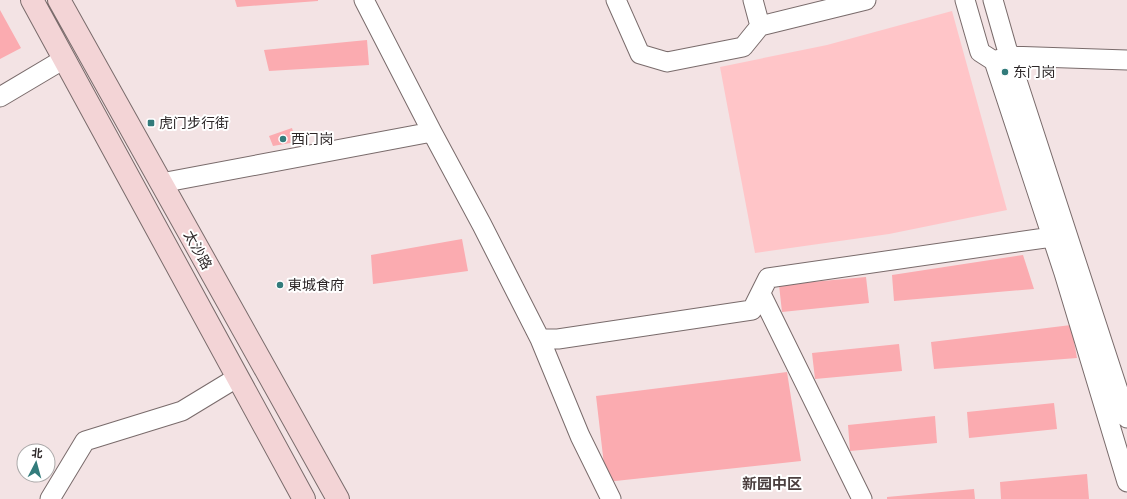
<svg xmlns="http://www.w3.org/2000/svg" width="1127" height="499" font-family="'Noto Sans','Noto Sans SC',sans-serif">
<style>
.green{fill:#ffc5c8}
.building{fill:#fbabb0}
.lines{fill:none;stroke-linecap:round;stroke-linejoin:round}
.minor-casing{stroke:#796b6b;stroke-width:21}
.secondary-casing{stroke:#796b6b;stroke-width:24}
.minor{stroke:#fff;stroke-width:19}
.secondary{stroke:#f3d4d6;stroke-width:22}
.poi-dot{fill:#327b7b;stroke:#fff;stroke-width:1.5}
.labels{text-anchor:middle;stroke-width:4;stroke-linejoin:round;paint-order:stroke}
.poi-label{font-size:14px;fill:#2d2728;stroke:#fff;text-anchor:start}
.street-label{font-size:14px;fill:#2d2728;stroke:#fff}
.neighbourhood-label{font-size:15px;font-weight:bold;fill:#4b3f3f;stroke:#fff}
</style>
<rect width="100%" height="100%" fill="#f3e3e4"/>
<path class="green" d="M952 11 1007 210 889 234 755 253 720 67 827 45Z"/>
<path class="building" d="M235 0H318V1L237 7Z
M0 10 21 48 0 59Z
M367 40 369 65 269 71 264 50Z
M292 128 296 142 273 146 269 136Z
M462 239 468 271 373 284 371 255Z
M1023 255 1034 289 894 301 892 275Z
M866 277 869 303 782 312 779 285Z
M1071 325 1077 358 934 369 931 342Z
M899 344 902 371 815 379 812 353Z
M787 372 801 461 606 482 596 396Z
M1054 403 1057 429 969 438 967 412Z
M935 416 937 443 850 451 848 425Z
M1087 474 1089 499H1001L1000 482Z
M974 489 975 499H887V497Z"/>
<g class="lines">
<defs>
<path id="minor" d="M364 0 432 132 482 225 540 339H558L752 310 768 278 1052 237
M616 0 640 54 667 62 743 47 760 26
M753 0 760 26 866 0
M965 0 980 52 994 61 1009 56 1127 60
M993 0 1009 56 1127 418
M994 61 1064 273 1127 482
M0 97 64 59
M161 183 432 132
M761 294 862 499
M540 339 580 436 611 499
M50 499 85 441 182 411 238 377"/>
<path id="secondary" d="M32 0 304 499
M59 0 338 499"/>
</defs>
<use href="#minor" class="minor-casing"/>
<use href="#secondary" class="secondary-casing"/>
<use href="#minor" class="minor"/>
<use href="#secondary" class="secondary"/>
</g>
<g class="poi-dot">
<circle cx="1005" cy="72" r="4"/>
<rect x="147" y="119" width="8" height="8" rx="2"/>
<circle cx="283" cy="139" r="4"/>
<circle cx="280" cy="285" r="4"/>
</g>
<g class="labels">
<g class="poi-label">
<text x="1013" y="77">东门岗</text>
<text x="159" y="128">虎门步行街</text>
<text x="291" y="144">西门岗</text>
<text x="288" y="290">東城食府</text>
</g>
<g class="street-label">
<text transform="translate(198 250) rotate(61)" y="5">太沙路</text>
</g>
<g class="neighbourhood-label">
<text x="772" y="489">新园中区</text>
</g>
</g>
<g transform="translate(36 463) rotate(6)"><circle r="19" fill="#ffffff" stroke="#aba9a9"/>
<path d="M0-3L7 15L0 10L-7 15Z" fill="#327b7b"/>
<text y="-6" font-size="11" font-weight="bold" text-anchor="middle" fill="#2d2728">北</text>
</g>
</svg>
